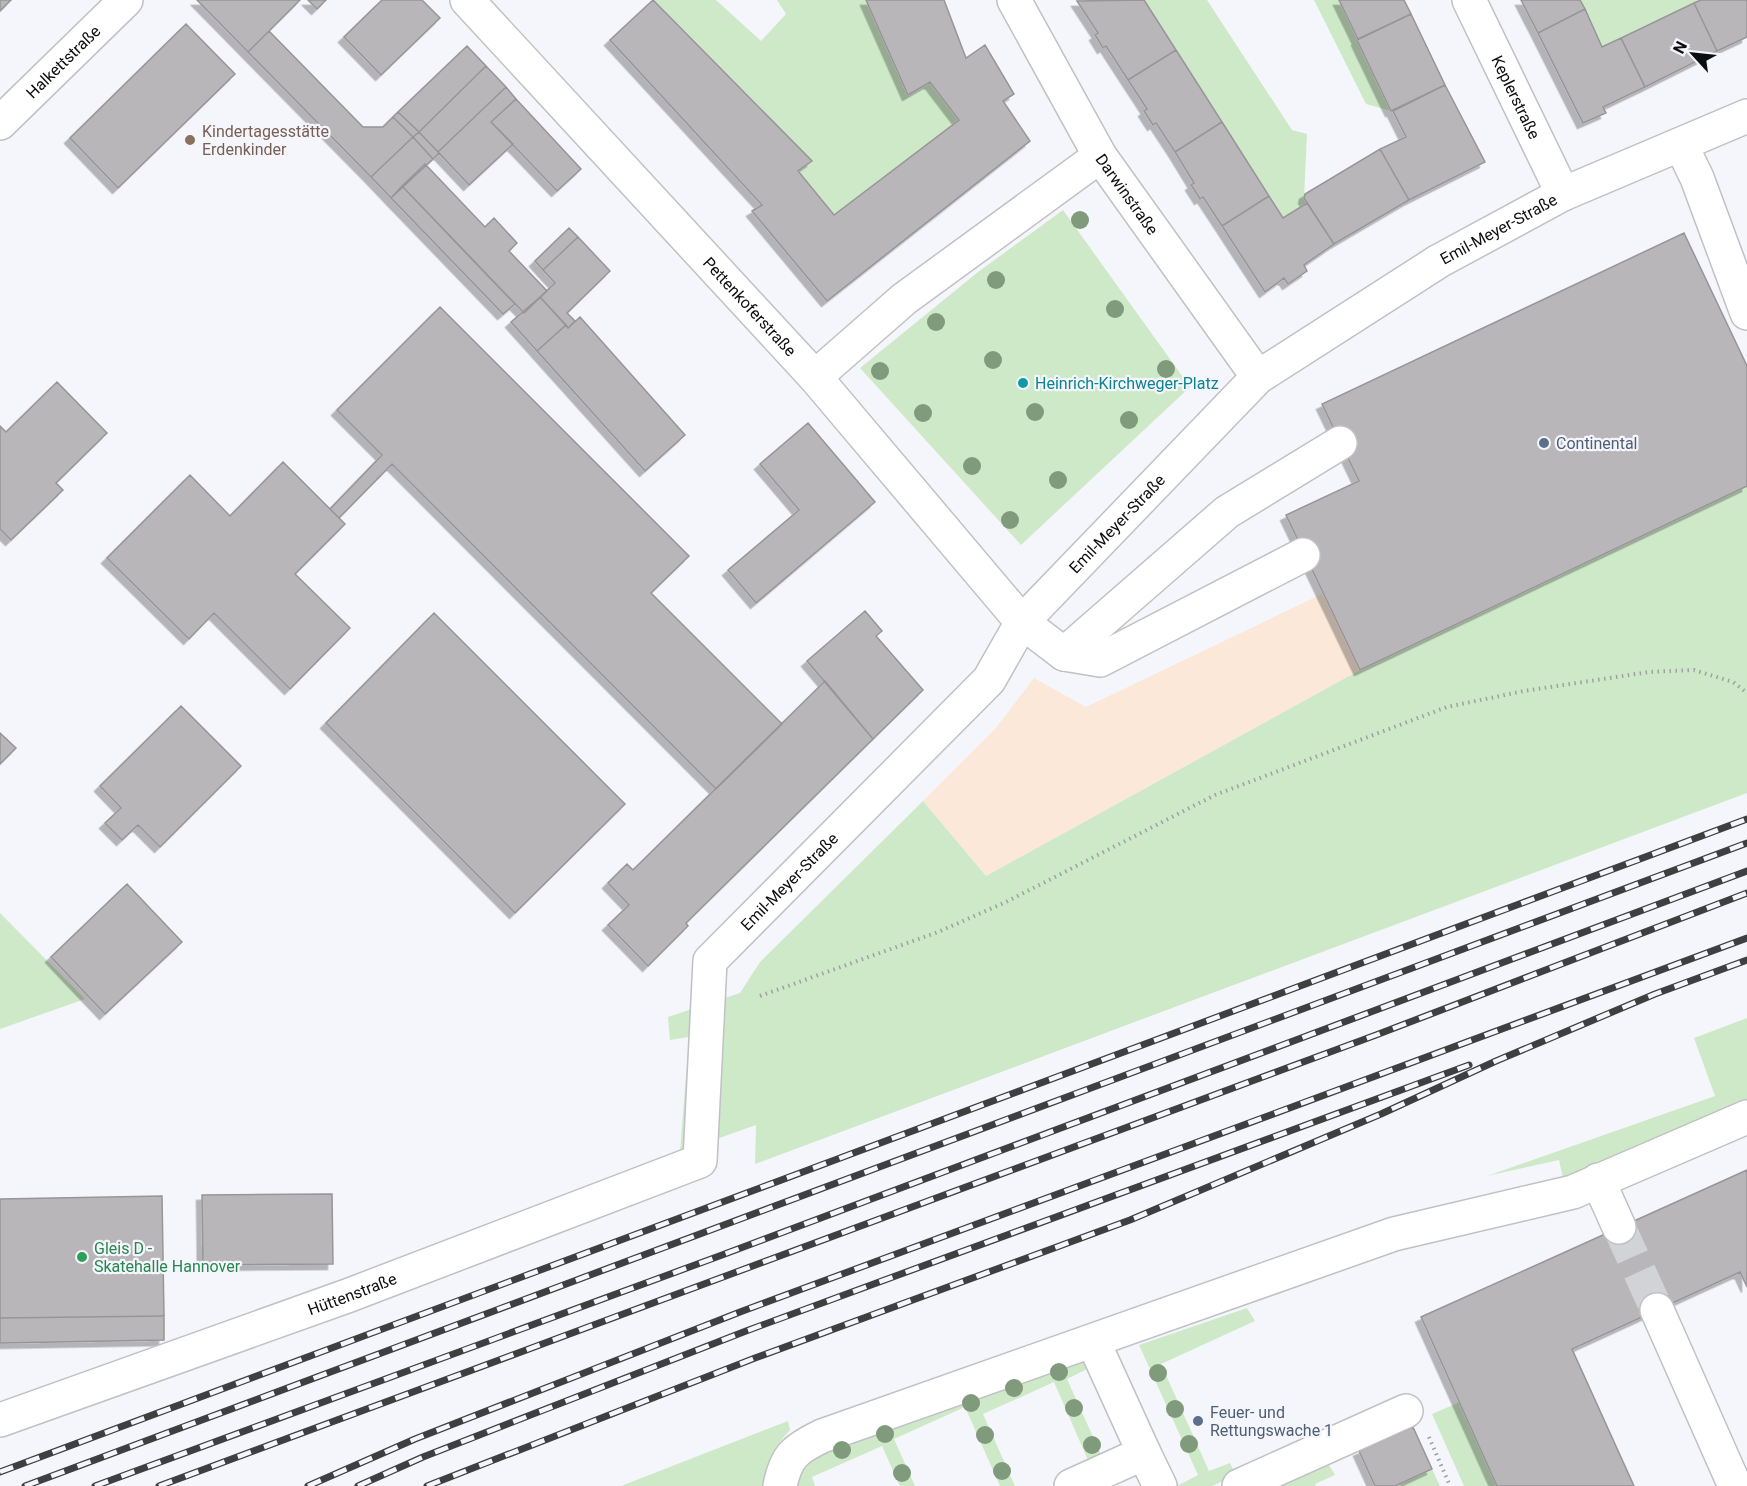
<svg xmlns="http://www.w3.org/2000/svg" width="1747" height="1486" font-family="Roboto,sans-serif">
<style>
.commercial{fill:#fce8d9}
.green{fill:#cee9c8}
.building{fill:#b9b6ba;stroke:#989599;stroke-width:1.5;filter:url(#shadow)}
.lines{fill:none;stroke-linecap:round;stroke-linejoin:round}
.minor-tunnel{stroke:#d2d3d7;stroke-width:33;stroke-dasharray:33 16;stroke-linecap:butt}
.minor-casing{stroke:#c0c1c6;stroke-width:36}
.path{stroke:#9fa0a3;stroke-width:4;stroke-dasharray:1.5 4.5;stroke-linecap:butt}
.minor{stroke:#fff;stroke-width:33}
.rail-casing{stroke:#3e3f41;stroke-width:7}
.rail{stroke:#f5f6fb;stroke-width:4.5;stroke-dasharray:14;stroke-linecap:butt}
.tree{fill:#809a7c}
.education-dot{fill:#8d6e63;stroke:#f5f6fb;stroke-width:2}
.culture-dot{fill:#0f9aa8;stroke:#f5f6fb;stroke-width:2}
.service-dot{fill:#5c6f8a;stroke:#f5f6fb;stroke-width:2}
.leisure-dot{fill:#2e9e5b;stroke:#f5f6fb;stroke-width:2}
.labels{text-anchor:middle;stroke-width:4.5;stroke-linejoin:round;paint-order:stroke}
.street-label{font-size:16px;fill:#0c0d0e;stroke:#f5f6fb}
.education-label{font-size:16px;fill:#785e54;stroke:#f5f6fb;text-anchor:start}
.culture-label{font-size:16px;fill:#0d838f;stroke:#f5f6fb;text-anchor:start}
.service-label{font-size:16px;fill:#4e5e75;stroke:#f5f6fb;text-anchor:start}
.leisure-label{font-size:16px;fill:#27864d;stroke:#f5f6fb;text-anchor:start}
</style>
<defs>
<filter id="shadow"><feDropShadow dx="-5.5" dy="5.5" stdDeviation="0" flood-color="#0004"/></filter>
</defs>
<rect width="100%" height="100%" fill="#f5f6fb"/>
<path class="commercial" d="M1324 593 1360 670 986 876 923 801 995 729 1034 678 1086 707Z"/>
<path class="green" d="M653 0H716L761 41 786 14 777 0H866L959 120 834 215 798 171 812 161Z
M1144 0H1207L1292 130 1307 134 1304 198 1307 203 1283 218Z
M1314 0H1339L1391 111 1366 104Z
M1580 0H1701L1602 47Z
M1063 210 1190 387 1021 545 860 368 978 272Z
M1747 486V793L755 1164 756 1125 680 1152 689 1037 670 1040 668 1017 740 993 760 962 923 801 986 876 1360 670Z
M0 913 85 999 0 1029Z
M1747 1018V1101L1568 1182 1563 1178 1559 1160 1487 1176 1715 1096 1694 1038Z
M1247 1308 1255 1321 1161 1364 1209 1471 1230 1463 1236 1475 1212 1486H1177L1198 1475 1139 1345Z
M1085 1358 1089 1368 1067 1379 1104 1461 1091 1467 1054 1382 983 1414 1015 1486H1000L965 1407 894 1439 915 1486H900L882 1446 812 1477 815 1486H797V1479L810 1456Z
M1460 1402 1497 1486H1464L1432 1414Z
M788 1421 790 1430C775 1446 765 1463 765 1486H621Z
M1326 1460 1335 1475 1315 1484 1316 1486H1279Z
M1432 1469 1440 1486H1401L1400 1484Z"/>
<path class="building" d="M0 0H11L0 11Z
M197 0H300L248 52Z
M308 0H326L317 9Z
M382 0H422L440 18 381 75 344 37Z
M653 0 812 161 798 171 834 215 959 120 930 82 908 95 866 0H944L966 58 985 45 1014 94 1003 101 1030 141 827 301 752 211 762 205 610 40Z
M1144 0 1176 50 1128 80 1106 46 1103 48 1095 35 1098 33 1077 1Z
M1339 0H1404L1411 14 1358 39Z
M1521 0H1580L1585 9 1538 33Z
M1701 0H1747V37L1717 51 1694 3Z
M1694 3 1717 51 1645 87 1621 38Z
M1585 9 1602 47 1621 38 1645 87 1603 107 1606 113 1583 123 1538 33Z
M1411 14 1445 85 1391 111 1357 40Z
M186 24 235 74 118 188 70 138Z
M269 31 363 127H383L393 117 413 137 371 177 248 52Z
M467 46 486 66 419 132 398 112Z
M1176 50 1222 122 1175 152 1156 123 1153 125 1144 111 1147 109 1128 80Z
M486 66 506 87 438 152 419 132Z
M1445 85 1485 162 1409 200 1380 149 1406 137 1393 111Z
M506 87 516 99 491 122 513 144 469 185 438 152Z
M516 99 581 169 557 191 491 122Z
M398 112 419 132 413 137 393 117Z
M1222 122 1269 196 1222 226 1203 197 1200 199 1191 185 1194 183 1175 152Z
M419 132 439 153 433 159 413 137Z
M413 137 433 159 391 198 371 177Z
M1380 149 1409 200 1334 244 1304 198 1305 194Z
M425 164 485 227 494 218 517 243 509 251 547 291 524 313 402 186Z
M402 186 485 273 515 304 503 314 391 198Z
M1269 196 1283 218 1307 203 1334 244 1304 265 1307 271 1288 284 1284 278 1265 292 1222 226Z
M569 228 578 237 543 270 535 261Z
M1684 233 1747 366V486L1360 670 1286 515 1359 481 1322 404Z
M578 237 610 271 567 313 575 321 568 328 540 297 555 283 543 270Z
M540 297 566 325 537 351 511 322Z
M440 307 689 556 651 593 782 724 716 789 392 464 339 518 330 509 382 455 337 410Z
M580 317 685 435 645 471 537 351 566 325 568 328Z
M57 382 107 433 56 483 63 490 11 540 0 529V426L6 432Z
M808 423 875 502 756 603 728 570 799 510 760 464Z
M283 462 345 524 295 574 350 628 290 689 214 613 189 639 107 558 190 475 230 516Z
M865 611 882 631 876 636 923 690 873 739 807 661Z
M434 613 625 804 515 913 326 723Z
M825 681 873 739 686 923 688 926 648 966 608 925 629 905 608 883 627 864 633 870Z
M181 706 241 766 160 847 138 825 122 840 105 823 121 808 100 786Z
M0 733 16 748 0 764Z
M127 884 182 942 105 1014 51 957Z
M1747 1170V1287L1740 1272 1572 1349 1634 1486H1497L1421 1317Z
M332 1194 333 1264 203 1265 202 1195Z
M162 1196 164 1316 0 1318V1199Z
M164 1316V1340L0 1343V1318Z
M1413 1427 1432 1469 1395 1486H1375L1359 1451Z"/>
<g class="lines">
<path class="minor-tunnel" d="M1619 1227 1657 1310"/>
<defs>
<g id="minor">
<path id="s1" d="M467 0 815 377 1022 622 1064 654 1100 660 1303 555"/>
<path id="s2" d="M1014 0 1100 156 1258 377"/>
<path id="s3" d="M1469 0 1563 194"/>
<path id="s4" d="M0 123 126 0"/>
<path d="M1681 145 1697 178 1747 313"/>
<path d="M815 377 904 299 1100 156"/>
<path d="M1064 654 1227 512 1340 443"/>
<path d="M1598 1180 1619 1227"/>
<path d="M1657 1310 1735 1486"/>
<path d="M1093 1341 1144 1453"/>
<path id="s5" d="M0 1420 347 1296 700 1161 710 961 989 680 1022 622 1258 377 1439 261 1563 194 1747 116"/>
<path d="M780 1486C786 1456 795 1449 822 1436L1394 1234 1573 1192 1747 1117"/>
<path d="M1071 1486 1144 1453 1160 1486"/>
<path d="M1239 1486 1406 1411"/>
</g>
</defs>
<use href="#minor" class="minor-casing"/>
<path class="path" d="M760 996 938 932 1006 902 1215 795 1447 707 1524 691 1649 672 1694 670 1733 682 1747 693
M1429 1437 1450 1486"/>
<use href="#minor" class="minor"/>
<defs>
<path id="rail" d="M0 1472 1747 819
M25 1486 1747 843
M95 1486 722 1255 1747 871
M159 1486 1376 1035 1747 893
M308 1486 415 1439 740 1312 1747 938
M358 1486 423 1457 746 1331 1469 1065
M427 1486 755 1358 1130 1220 1381 1114 1496 1061 1655 994 1747 960"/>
</defs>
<use href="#rail" class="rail-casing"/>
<use href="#rail" class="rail"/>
</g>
<g class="tree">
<circle cx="1080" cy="220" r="9"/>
<circle cx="996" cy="280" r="9"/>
<circle cx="1115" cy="309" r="9"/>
<circle cx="936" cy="322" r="9"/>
<circle cx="993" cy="360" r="9"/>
<circle cx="1166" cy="369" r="9"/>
<circle cx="880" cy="371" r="9"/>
<circle cx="1035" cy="412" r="9"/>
<circle cx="923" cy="413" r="9"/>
<circle cx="1129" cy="420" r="9"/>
<circle cx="972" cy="466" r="9"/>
<circle cx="1058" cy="480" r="9"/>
<circle cx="1010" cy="520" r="9"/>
<circle cx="1059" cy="1372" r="9"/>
<circle cx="1158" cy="1373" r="9"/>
<circle cx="1014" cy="1388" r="9"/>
<circle cx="971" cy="1403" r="9"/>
<circle cx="1074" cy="1408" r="9"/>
<circle cx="1175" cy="1409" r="9"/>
<circle cx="885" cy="1434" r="9"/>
<circle cx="985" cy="1435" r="9"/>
<circle cx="1189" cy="1444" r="9"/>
<circle cx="1092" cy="1445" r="9"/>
<circle cx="842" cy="1450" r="9"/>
<circle cx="1002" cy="1471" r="9"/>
<circle cx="902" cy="1473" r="9"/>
</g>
<circle class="education-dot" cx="190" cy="140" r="6"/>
<circle class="culture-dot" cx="1023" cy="383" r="6"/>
<g class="service-dot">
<circle cx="1544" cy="443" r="6"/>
<circle cx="1198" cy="1421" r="6"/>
</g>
<circle class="leisure-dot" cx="82" cy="1257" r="6"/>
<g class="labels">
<g class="street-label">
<text dy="6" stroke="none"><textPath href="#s4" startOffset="88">Halkettstraße</textPath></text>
<text dy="6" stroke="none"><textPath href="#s3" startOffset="108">Keplerstraße</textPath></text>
<text dy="6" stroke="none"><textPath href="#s2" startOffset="225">Darwinstraße</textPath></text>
<text dy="6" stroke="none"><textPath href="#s5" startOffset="2032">Emil-Meyer-Straße</textPath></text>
<text dy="6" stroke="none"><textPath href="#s1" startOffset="417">Pettenkoferstraße</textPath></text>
<text dy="6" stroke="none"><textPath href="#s5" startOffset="1546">Emil-Meyer-Straße</textPath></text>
<text dy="6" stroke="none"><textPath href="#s5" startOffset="1059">Emil-Meyer-Straße</textPath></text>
<text dy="6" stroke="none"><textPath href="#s5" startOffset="374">Hüttenstraße</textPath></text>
</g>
<g class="education-label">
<text x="202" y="137">Kindertagesstätte<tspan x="202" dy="18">Erdenkinder</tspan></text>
</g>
<g class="culture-label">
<text x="1035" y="389">Heinrich-Kirchweger-Platz</text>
</g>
<g class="service-label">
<text x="1556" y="449">Continental</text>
<text x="1210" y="1418">Feuer- und<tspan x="1210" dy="18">Rettungswache 1</tspan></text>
</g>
<g class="leisure-label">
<text x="94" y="1254">Gleis D -<tspan x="94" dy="18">Skatehalle Hannover</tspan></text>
</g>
</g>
<g transform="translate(1693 54) rotate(297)" stroke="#f5f6fb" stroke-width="4.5" paint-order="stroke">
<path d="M0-4.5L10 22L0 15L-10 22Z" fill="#0c0d0e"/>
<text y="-9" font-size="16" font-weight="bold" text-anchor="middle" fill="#0c0d0e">N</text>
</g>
</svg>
